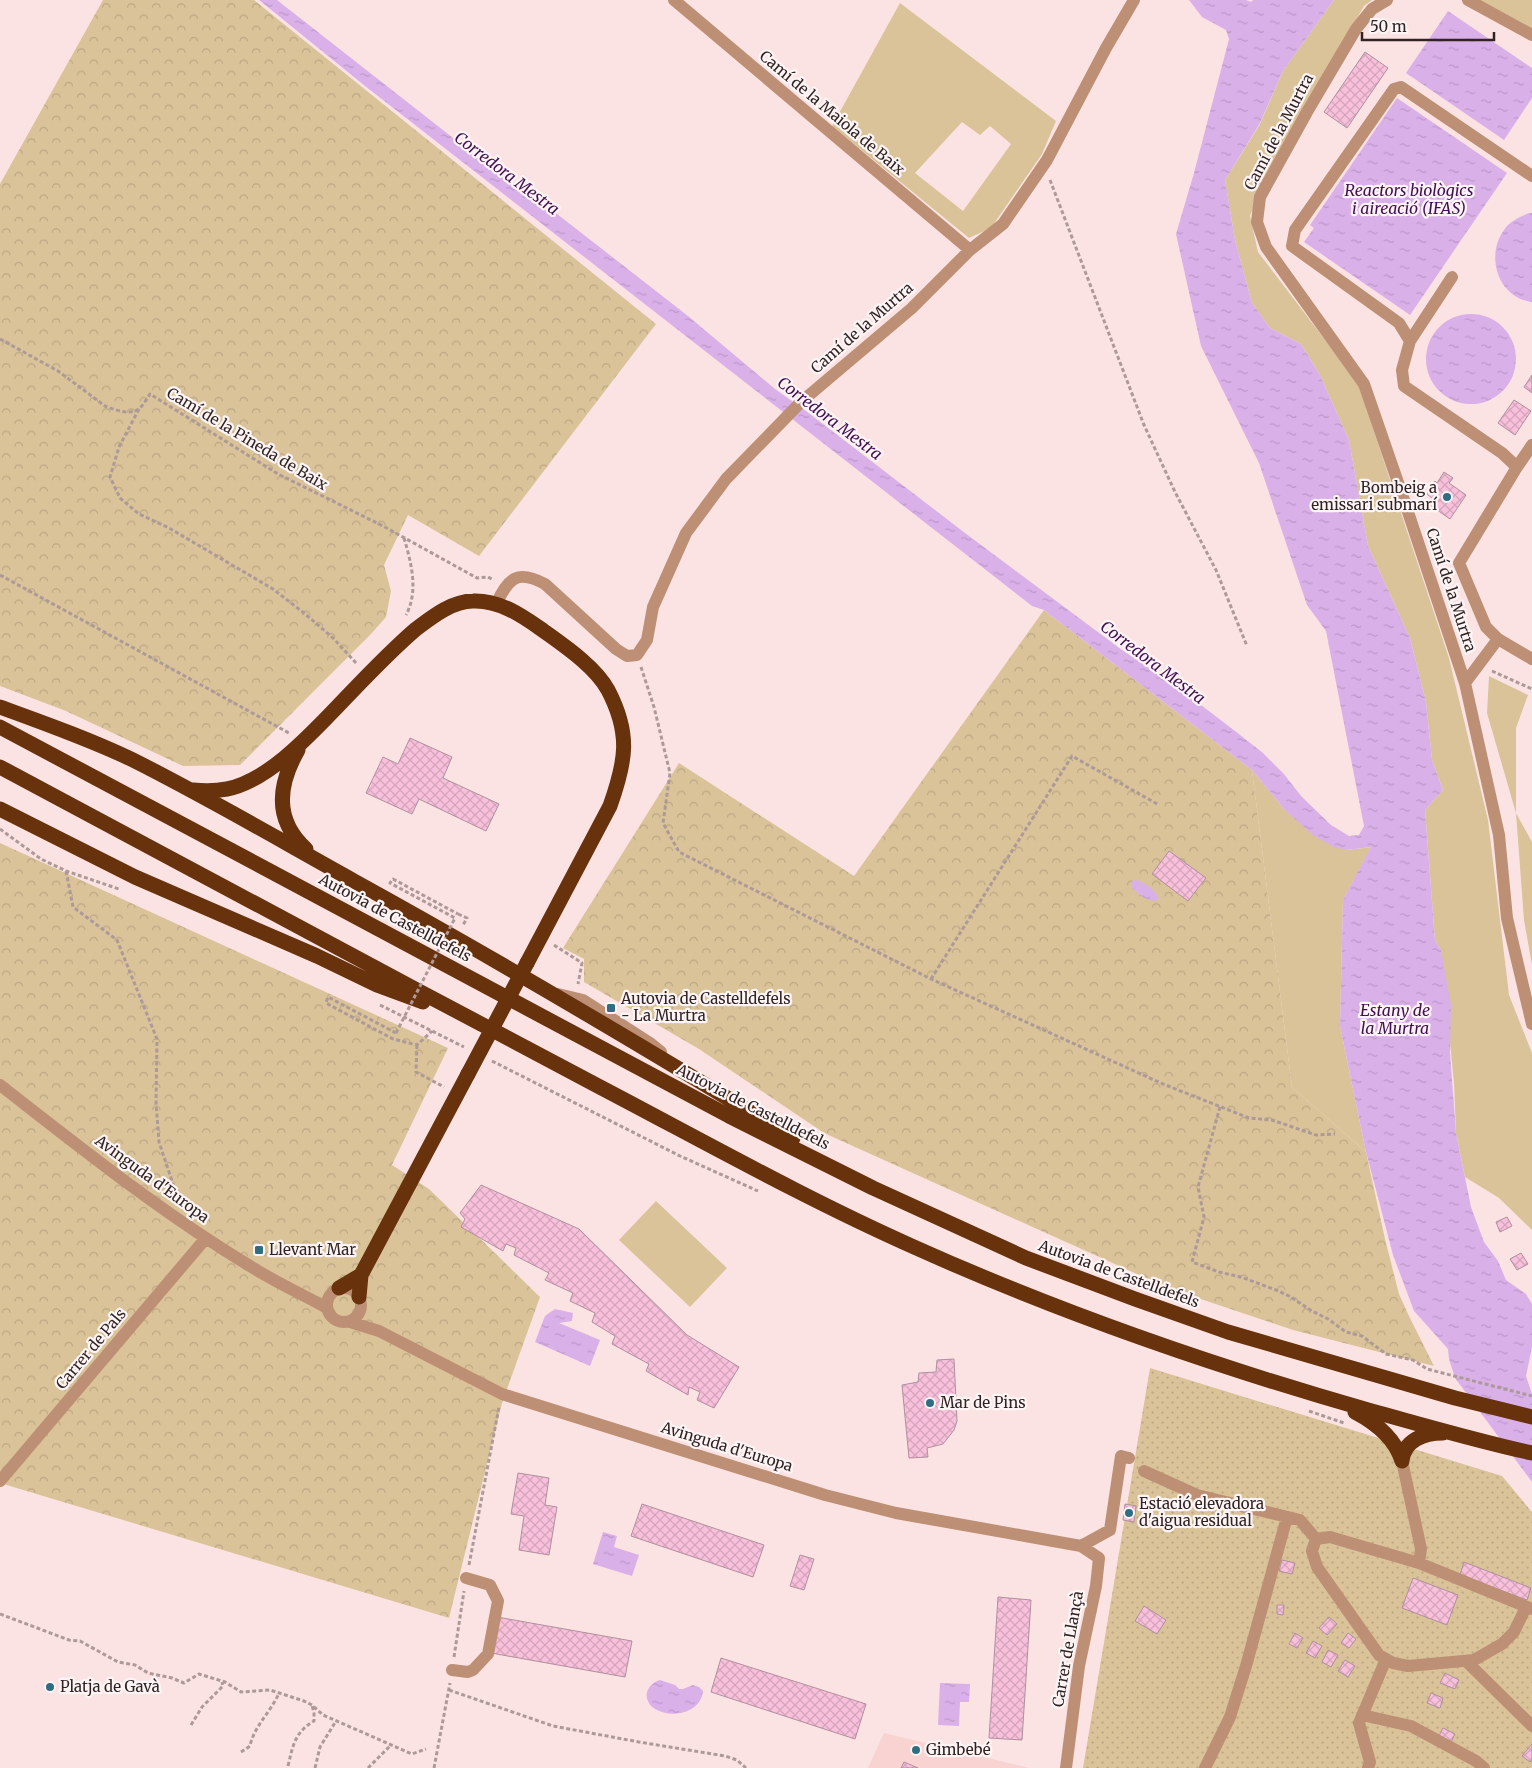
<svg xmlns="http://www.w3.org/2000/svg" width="1532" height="1768" font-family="Merriweather,serif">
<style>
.built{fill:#f9d2d2}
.green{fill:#dac399;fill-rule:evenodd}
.forest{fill:url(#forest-crowns)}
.park{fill:url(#park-dots)}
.water{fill:url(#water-ripples)}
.building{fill:url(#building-cross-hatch);stroke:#b08f9f}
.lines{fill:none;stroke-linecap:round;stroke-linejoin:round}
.path{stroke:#ae9999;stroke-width:3;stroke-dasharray:4 2.5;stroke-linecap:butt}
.minor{stroke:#bd8f75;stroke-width:12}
.highway{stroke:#68320d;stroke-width:15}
.path-bridge{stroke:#ae9999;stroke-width:3;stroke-dasharray:4 2.5;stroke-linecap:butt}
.highway-bridge{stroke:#68320d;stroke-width:15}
.poi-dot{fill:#2e6d82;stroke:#fdf5f5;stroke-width:2}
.labels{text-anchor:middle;stroke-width:4.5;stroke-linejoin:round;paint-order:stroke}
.street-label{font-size:15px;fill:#312323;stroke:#fdf5f5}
.poi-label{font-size:15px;fill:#312323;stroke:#fdf5f5;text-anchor:start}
.water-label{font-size:16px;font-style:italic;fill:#430f53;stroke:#fdf5f5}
</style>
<defs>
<pattern id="forest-crowns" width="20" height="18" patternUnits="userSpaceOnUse" patternTransform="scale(1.25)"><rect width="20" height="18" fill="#dac399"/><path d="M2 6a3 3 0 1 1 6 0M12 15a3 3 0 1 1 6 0" fill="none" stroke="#bca784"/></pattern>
<pattern id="park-dots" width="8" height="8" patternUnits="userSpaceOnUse" patternTransform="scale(1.25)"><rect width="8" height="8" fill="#dac399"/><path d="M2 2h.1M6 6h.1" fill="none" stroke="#bca784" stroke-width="1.8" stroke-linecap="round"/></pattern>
<pattern id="water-ripples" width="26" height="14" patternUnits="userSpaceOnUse" patternTransform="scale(1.25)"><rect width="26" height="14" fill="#dab0e9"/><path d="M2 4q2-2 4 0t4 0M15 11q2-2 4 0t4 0" fill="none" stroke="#bc97c8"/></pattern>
<pattern id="building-cross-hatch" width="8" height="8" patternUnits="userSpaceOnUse" patternTransform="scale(1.25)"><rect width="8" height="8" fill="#f8c0db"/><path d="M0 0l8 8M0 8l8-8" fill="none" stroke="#d5a5bc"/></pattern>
</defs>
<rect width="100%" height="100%" fill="#fce3e3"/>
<path class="built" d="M884 1733 1029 1768H868Z"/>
<path class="green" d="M1334 0H1372L1364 6 1261 187 1250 216 1258 252 1358 383 1449 658 1488 820 1509 995 1532 1053V1230L1499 1198 1465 1177 1456 1133 1454 1084 1441 950 1435 940 1425 810 1443 790 1432 760 1426 702 1410 638 1368 546 1349 440 1320 375 1301 344 1270 328 1252 303 1235 240 1225 180 1259 126 1283 71Z
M1479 0H1532V29Z
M900 3 1056 121 1042 154 991 228 969 238 832 126ZM962 122 980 135 990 126 1011 144 963 211 915 173Z
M1489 676 1528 695 1516 728V813L1532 842V965L1524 920 1516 813 1487 713Z
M1252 770 1285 810 1346 850 1372 847 1343 900 1340 1026 1366 1152 1292 1087Z
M656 1201 727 1268 690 1307 619 1240Z"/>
<path class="forest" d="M103 0H254L656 324 479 556 408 515 384 565 391 591 386 617 371 634 240 765 183 766 66 711 0 686V184Z
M1044 610 1252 770 1292 1087 1366 1152 1385 1239 1399 1294 1408 1314 1434 1366 1293 1330 1168 1288 824 1133 699 1049 584 982V959L563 948 679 763 854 876Z
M0 843 448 1048 392 1165 429 1189 540 1297 502 1403 449 1618 0 1483Z"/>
<path class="park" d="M1150 1368 1502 1476 1532 1512V1768H1083Z"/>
<path class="water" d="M259 0H277L457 141 561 217 688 316 775 389 806 411 969 536 1122 650 1175 685 1235 731 1263 753 1283 773 1302 797 1331 825 1349 836 1359 835 1364 826 1326 631 1307 605 1259 463 1201 346 1176 234 1194 173 1229 39 1226 30 1202 17 1189 0H1246L1251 2 1253 0H1334L1283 71 1259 125 1225 180 1235 240 1252 303 1270 328 1301 344 1320 375 1349 440 1368 546 1410 638 1426 702 1432 760 1443 790 1425 810 1435 940 1441 950 1451 1005 1450 1052 1456 1133 1471 1207 1484 1242 1498 1261 1506 1280 1526 1294 1532 1304V1347L1526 1376 1532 1394V1482L1455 1378 1449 1359 1448 1349 1414 1311 1393 1255 1366 1152 1340 1026 1343 900 1371 847 1346 850 1334 847 1313 835 1285 810 1252 770 1044 610 1032 606 365 86Z
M1448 11 1532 68V98L1504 140 1406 73Z
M1397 98 1507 173 1410 315 1304 242 1314 228 1310 225Z
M1529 213H1532V302C1498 298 1485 256 1504 230 1510 221 1520 217 1529 213Z
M1426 359a45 45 0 1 1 90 0a45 45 0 1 1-90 0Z
M1135 880C1143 881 1156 890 1159 899L1154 901 1144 898 1131 887V882Z
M555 1309 573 1313 572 1321 559 1323 600 1340 590 1366 535 1342 545 1316Z
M603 1532 617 1536 614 1547 639 1555 632 1576 593 1564Z
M660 1680 675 1685 679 1689H683L693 1685 699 1687 703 1691C701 1713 672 1719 655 1709 641 1700 646 1684 660 1680Z
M940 1683 970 1684 969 1702H960L959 1726 938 1725Z"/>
<path class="building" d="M1365 52 1388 68 1347 128 1324 112Z
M1532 375V393L1524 387Z
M1514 400 1531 411 1515 435 1498 423Z
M1444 472 1453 478 1449 483 1466 495 1450 519 1430 505 1433 499 1427 494 1435 481 1437 483Z
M410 738 452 757 443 778 499 804 486 831 419 799 412 814 366 793 383 757 398 764Z
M1169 851 1206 878 1188 901 1152 874Z
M481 1185 579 1229 687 1335 739 1367 714 1408 697 1400 700 1392 689 1387 688 1395 646 1371 649 1364 612 1344 615 1336 592 1322 595 1313 570 1301 573 1293 545 1280 549 1273 514 1255 516 1248 506 1244 503 1251 461 1227 465 1219 460 1213Z
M1507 1217 1512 1226 1500 1232 1496 1222Z
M1521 1253 1528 1264 1517 1270 1510 1259Z
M954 1359 957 1421 954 1430 943 1444 927 1448 928 1457 909 1458 902 1385 918 1382 919 1373 936 1372 937 1360Z
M518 1473 549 1478 545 1505 557 1507 549 1555 519 1550 524 1516 511 1514Z
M642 1504 764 1545 753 1577 631 1536Z
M1125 1504 1136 1506 1134 1522 1123 1520Z
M800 1555 814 1559 804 1590 790 1586Z
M1282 1560 1295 1563 1292 1574 1279 1571Z
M1464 1562 1531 1588 1527 1600 1460 1575Z
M1413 1578 1458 1595 1447 1625 1402 1608Z
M998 1597 1031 1600 1022 1740 989 1738Z
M1277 1605H1284L1283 1615 1277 1614Z
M1144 1606 1166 1620 1157 1634 1135 1621Z
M497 1617 632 1641 625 1677 491 1653Z
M1329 1617 1337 1624 1327 1635 1319 1628Z
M1295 1633 1303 1638 1297 1648 1289 1644Z
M1348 1633 1356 1639 1349 1648 1341 1643Z
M1313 1641 1322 1646 1315 1658 1306 1653Z
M1328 1650 1338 1655 1331 1667 1322 1662Z
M721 1658 866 1704 855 1739 711 1692Z
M1345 1660 1355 1666 1348 1677 1338 1671Z
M1445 1673 1459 1680 1455 1689 1440 1683Z
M1431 1693 1443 1698 1440 1708 1427 1703Z
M1443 1728 1455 1734 1451 1742 1439 1736Z
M1532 1744V1760L1530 1762 1522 1756Z
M904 1762 918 1768H901Z"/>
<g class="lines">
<path class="path" d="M1050 180 1144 425 1175 492 1216 570 1247 646
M0 339 58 371 105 406C115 410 131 416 140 408 144 404 147 398 150 394L278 474 383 526 477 578 488 577 494 580
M139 409 119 447 110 477 120 498 139 514 169 528 273 589 304 613 333 638 357 664
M404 538C411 562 419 591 406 615
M0 575 289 733
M641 667 654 707 670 773 663 823 679 852 931 979 1163 1084 1249 1118 1272 1120 1316 1135 1335 1134
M1492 671 1532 689
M0 829 41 859 66 871 119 889
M66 871 73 907 117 940 157 1039 156 1103 159 1142 179 1202
M458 914 467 918 463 925
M554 945 582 963 578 984
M931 979 1072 756 1159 805
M380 1005 464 1047
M396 1033 328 997 326 1003 393 1039 417 1045 432 1031
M417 1045 416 1072 444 1087
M492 1061 680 1156 758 1191
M1220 1107 1198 1187 1204 1217 1192 1262 1219 1272 1241 1277 1276 1290 1289 1296 1312 1311 1328 1319 1346 1332 1362 1336 1386 1354 1413 1360 1427 1369 1532 1396
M1309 1411 1344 1423
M469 1565 499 1407
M0 1614 69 1640 80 1641 118 1662 135 1665 148 1673 172 1678 184 1683 199 1674 225 1682 241 1692 270 1690 304 1701 312 1705 323 1715 412 1754 426 1749
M454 1657 464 1591
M449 1690 553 1726 639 1742 725 1756 737 1760 746 1768
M191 1725 202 1707 223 1686 222 1682
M241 1752 250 1746C254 1726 271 1712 279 1693
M288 1766C293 1745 295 1732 314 1721V1713L312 1705
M315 1768 320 1747 336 1721
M368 1768 391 1745
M434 1768 450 1683"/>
<path class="minor" d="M674 0 970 250
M1387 0 1372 9 1356 29 1307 112 1260 197 1257 222 1266 247 1364 384 1403 497 1465 683 1499 835 1507 918 1532 1024
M1468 0 1532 35
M1532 176 1401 87 1394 89 1295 230 1292 246 1399 323 1410 341 1402 370 1404 386 1502 453 1517 467 1459 563 1486 627 1498 639 1532 659
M1410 341 1452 277
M1517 467 1532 445
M496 604C509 578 517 569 545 584L616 649 627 656 637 655 647 640 653 607 686 533 726 479 801 402 912 308 970 250 1003 224 1047 160 1106 48 1134 0
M1465 683 1498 639
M558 994 583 1000 650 1043 661 1052
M0 1085C81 1148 162 1213 250 1266 275 1282 302 1294 327 1308
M327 1305a17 17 0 1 1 34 0a17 17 0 1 1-34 0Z
M350 1322 379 1331 502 1394 825 1495 896 1513 1081 1546 1099 1558 1096 1586 1079 1666 1066 1768
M1402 1461 1421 1549 1419 1563
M1144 1471 1197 1495 1300 1520 1316 1539
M0 1481 206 1238
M1316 1539 1312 1551 1317 1567 1379 1655 1393 1663 1408 1666 1474 1660 1502 1644 1514 1632 1526 1607
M1316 1539 1330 1537 1419 1563 1532 1609
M1081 1546 1110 1530 1121 1456 1129 1458
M1466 1661 1532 1726
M452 1670 468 1672 473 1670 488 1654 498 1601 490 1585 466 1578
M1362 1715 1411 1726 1476 1761 1484 1768
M1205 1768 1230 1717 1246 1666 1287 1517
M1368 1768 1370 1762 1359 1723 1386 1659"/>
<path class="highway" d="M0 707C44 723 89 739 131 759 207 797 280 840 354 881 503 963 649 1050 793 1138
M0 727 729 1116 873 1188 1026 1258 1135 1299 1228 1332 1455 1398 1532 1417
M298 750C278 785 274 820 306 849
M0 767C200 873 398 981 598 1086 703 1141 806 1199 914 1247 1061 1313 1214 1366 1368 1410 1423 1425 1477 1441 1532 1453
M193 790C204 791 216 791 227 789 268 781 310 735 338 706 363 680 388 653 416 629 432 617 452 601 473 601 499 600 521 615 541 629 563 645 595 666 608 690 631 734 626 761 610 806L527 963
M0 809 135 877 317 956 377 985 423 1002
M339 1288 361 1275
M359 1297 361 1275 468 1074
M1355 1412C1376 1423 1395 1438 1402 1461
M1402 1461C1404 1440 1424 1433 1443 1433"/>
<path class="path-bridge" d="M396 1033 455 918 390 883 393 879 458 914"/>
<path class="highway-bridge" d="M468 1074 527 963"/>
</g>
<g class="poi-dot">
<circle cx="1447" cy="497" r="5"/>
<rect x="606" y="1003" width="10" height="10" rx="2.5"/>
<rect x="254" y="1245" width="10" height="10" rx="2.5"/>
<circle cx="930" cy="1403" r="5"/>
<circle cx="1129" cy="1513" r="5"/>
<circle cx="50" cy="1687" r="5"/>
<circle cx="916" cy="1750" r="5"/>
</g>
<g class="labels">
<g class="street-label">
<text transform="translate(832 113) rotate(40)" y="5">Camí de la Maiola de Baix</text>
<text transform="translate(1279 132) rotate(-62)" y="5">Camí de la Murtra</text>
<text transform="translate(862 328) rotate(-41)" y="5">Camí de la Murtra</text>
<text transform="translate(247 439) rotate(31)" y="5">Camí de la Pineda de Baix</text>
<text transform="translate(1451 590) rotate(72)" y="5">Camí de la Murtra</text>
<text transform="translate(395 918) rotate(28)" y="5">Autovia de Castelldefels</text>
<text transform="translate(753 1107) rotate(27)" y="5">Autovia de Castelldefels</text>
<text transform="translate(152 1179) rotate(36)" y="5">Avinguda d'Europa</text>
<text transform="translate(1119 1274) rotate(20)" y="5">Autovia de Castelldefels</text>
<text transform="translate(91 1349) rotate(-50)" y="5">Carrer de Pals</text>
<text transform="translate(727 1447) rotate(17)" y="5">Avinguda d'Europa</text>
<text transform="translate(1068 1649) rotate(-80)" y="5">Carrer de Llançà</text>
</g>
<g class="poi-label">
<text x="1437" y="493" text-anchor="end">Bombeig a<tspan x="1437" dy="17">emissari submarí</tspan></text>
<text x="621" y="1004">Autovia de Castelldefels<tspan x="621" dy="17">- La Murtra</tspan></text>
<text x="269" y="1255">Llevant Mar</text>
<text x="940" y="1408">Mar de Pins</text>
<text x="1139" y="1509">Estació elevadora<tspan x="1139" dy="17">d'aigua residual</tspan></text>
<text x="60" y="1692">Platja de Gavà</text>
<text x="926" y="1755">Gimbebé</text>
</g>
<g class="water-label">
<text transform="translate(507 173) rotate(37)" y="6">Corredora Mestra</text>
<text x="1409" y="196">Reactors biològics<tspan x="1409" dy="18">i aireació (IFAS)</tspan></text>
<text transform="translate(830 418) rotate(37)" y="6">Corredora Mestra</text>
<text transform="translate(1153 662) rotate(37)" y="6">Corredora Mestra</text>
<text x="1395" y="1016">Estany de<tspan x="1395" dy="18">la Murtra</tspan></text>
</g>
</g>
<path d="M1362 32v8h132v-8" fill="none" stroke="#312323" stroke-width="2.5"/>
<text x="1370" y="32" font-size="15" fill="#312323" stroke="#fdf5f5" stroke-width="4" paint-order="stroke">50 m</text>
</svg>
